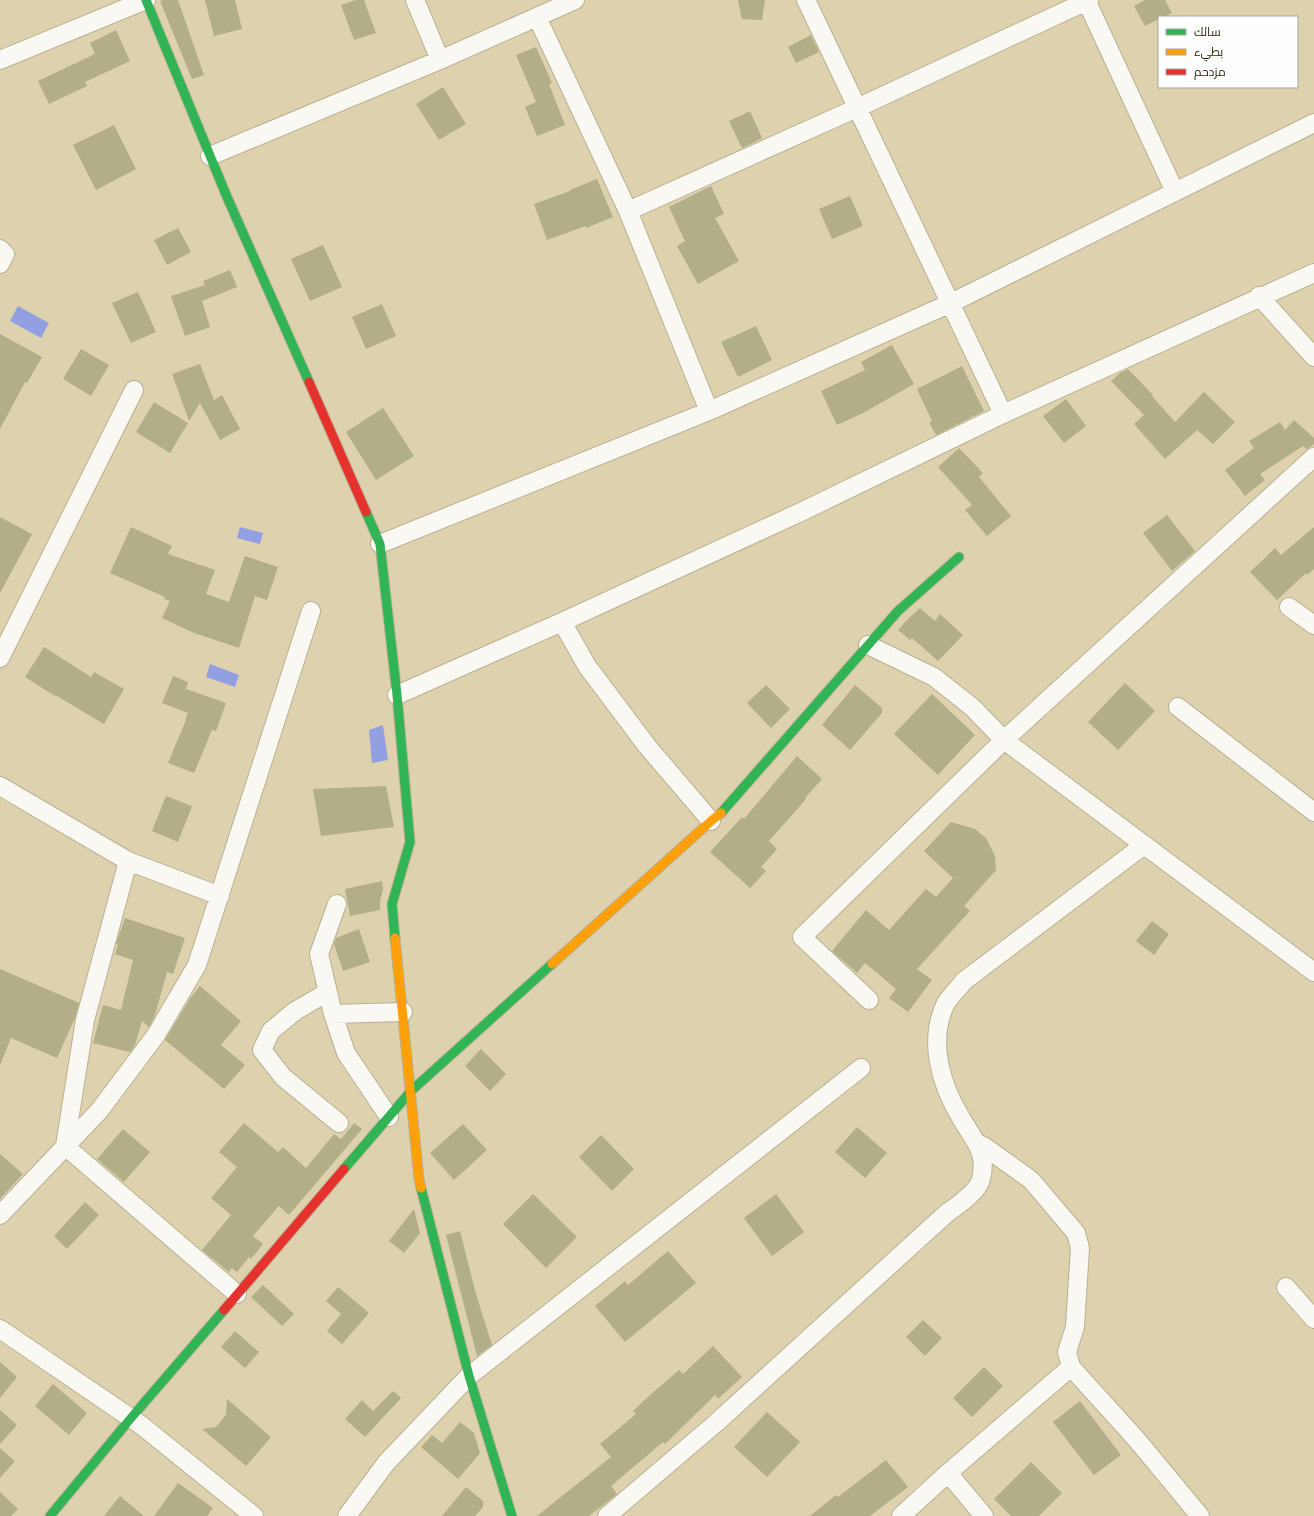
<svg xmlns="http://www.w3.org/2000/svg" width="1314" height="1516" font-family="'Roboto Serif',Cairo,serif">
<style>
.water{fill:#929fe3}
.building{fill:#b1ae88}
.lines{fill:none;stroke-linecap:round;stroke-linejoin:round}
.street-casing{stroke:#b9b093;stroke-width:20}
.fast-casing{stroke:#b9b093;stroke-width:11}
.slow-casing{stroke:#b9b093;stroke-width:11}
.jam-casing{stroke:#b9b093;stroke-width:11}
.street{stroke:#faf8f3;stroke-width:18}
.fast{stroke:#30b455;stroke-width:9}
.slow{stroke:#ff9f0a;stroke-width:9}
.jam{stroke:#e5322d;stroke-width:9}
</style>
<rect width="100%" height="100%" fill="#ded2ae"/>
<path class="water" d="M18 306 49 323 41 338 10 321Z
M240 527 263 533 260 544 237 538Z
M210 664 239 675 235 687 206 677Z
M383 725 388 760 372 763 369 730Z"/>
<path class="building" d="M163 0H178L204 75 192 79 160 1Z
M205 0H235L242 29 214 36Z
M356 0H364L376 33 354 40 341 5Z
M738 0H765L762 20 742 19Z
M1145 0H1165L1172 13 1164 17H1159V19L1145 26 1134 6Z
M116 30 130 61 85 82 87 86 49 104 38 81 95 54 90 43Z
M811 35 819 52 796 63 788 47Z
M536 47 552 83 549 84 565 125 537 136 525 107 536 102 516 55Z
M443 87 466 124 439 140 416 104Z
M750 111 762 138 742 148 729 121Z
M114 125 136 169 96 190 73 145Z
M597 179 613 217 586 228V226L547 240 534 204 570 191V190Z
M711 186 724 214 715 218 739 261 698 284 677 246 685 241 669 207Z
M850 196 863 226 832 239 819 209Z
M178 228 191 252 167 265 154 240Z
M323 245 342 287 310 301 291 259Z
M230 270 237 287 202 301 210 327 185 336 171 296 205 285 203 281Z
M138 292 156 332 131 343 112 303Z
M382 304 396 336 366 349 352 317Z
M756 326 772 360 738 377 721 342Z
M0 334 42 357 27 383 25 382 0 429Z
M892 345 914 384 863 413 837 425 821 391 865 370 861 362Z
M81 349 109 365 91 396 63 379Z
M200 364 214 400 222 395 240 429 220 440 200 403 189 421 172 374Z
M962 366 984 411 936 435 929 422 932 421 917 389Z
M1128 369 1153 395 1152 396 1175 422 1204 392 1235 422 1213 444 1197 430 1165 459 1134 424 1144 415 1111 381 1120 373Z
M1066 399 1086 426 1064 443 1043 416Z
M154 402 188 423 170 453 136 432Z
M383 408 414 456 376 480 346 432Z
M1294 420 1314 438V444L1307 449 1303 446 1260 474 1265 480 1245 496 1225 470 1254 448 1249 441 1280 422 1285 430Z
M959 448 983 473 979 477 1011 516 987 536 965 510 972 505 938 467Z
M1167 515 1195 551 1172 571 1143 533Z
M0 517 32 534 0 593Z
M131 527 172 546 168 554 215 570 206 594 229 602 245 556 278 567 267 600 255 596 239 648 194 633 162 618 170 601 164 599 165 597 110 573Z
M1314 527V569L1307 575 1306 573 1277 600 1250 572 1275 548 1281 555Z
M920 608 935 621 940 614 963 635 938 661 912 638 910 640 898 630 907 620Z
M44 647 91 677 94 672 124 689 104 724 55 695V696L25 677Z
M173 676 188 682 186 689 226 703 216 731 212 730 194 773 168 763 186 720H185L188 713 162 703Z
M1125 683 1155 711 1118 750 1088 722Z
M766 685 790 709 771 728 747 703Z
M855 685 882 708V713L850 750 822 725Z
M932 694 975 735 938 775 894 734Z
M797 756 822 779 805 798 806 799 769 841 777 849 761 867 766 871 750 888 710 852 742 817 744 819Z
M386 786 394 827 321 836 313 789Z
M166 796 192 806 178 842 152 831Z
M951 822 975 829 986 838 995 856 996 870 964 906 970 911 917 969 932 980 908 1012 889 998 896 989 865 963 857 973 832 951 866 910 889 930 926 889 936 897 953 878 924 851Z
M382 881 383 889 380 901V910L350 916 345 889Z
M125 918 185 938 173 974 167 972 155 1015 149 1027 142 1021 135 1045 130 1052 93 1043 103 1005 121 1010 133 960 115 954 118 945 116 944Z
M1152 921 1169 934 1154 955 1136 941Z
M359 929 370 962 343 971 334 944 336 938Z
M0 969 79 1003 75 1018 57 1058 11 1038 0 1065Z
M200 986 241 1021 221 1045 245 1065 224 1089 165 1040 191 997Z
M481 1049 506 1074 490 1091 465 1066Z
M244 1123 278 1152 283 1147 306 1168 334 1134 341 1139 354 1123 362 1129 289 1215 279 1206 278 1207 253 1236 263 1244 251 1259 249 1257 237 1272 232 1268 229 1272 202 1250 231 1215 211 1198 237 1167 219 1152Z
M463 1124 487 1150 454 1180 430 1153Z
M857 1127 887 1153 865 1178 835 1152Z
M123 1129 150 1152 124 1182 97 1159Z
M601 1135 634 1169 612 1191 579 1157Z
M0 1154 23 1174 0 1199Z
M533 1194 577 1237 546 1268 503 1224Z
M776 1194 804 1232 772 1256 744 1218Z
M85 1202 99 1215 67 1249 54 1236Z
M414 1209 420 1233 404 1253 389 1241Z
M460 1231 476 1294 492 1345 477 1356 446 1235Z
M668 1251 696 1283 625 1342 595 1306 625 1281 628 1285Z
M263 1285 294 1314 282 1326 251 1297Z
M338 1287 369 1313 342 1344 327 1331 341 1314 326 1301Z
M923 1320 942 1338 925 1356 906 1337Z
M235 1331 259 1352 245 1368 221 1347Z
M713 1346 742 1377 718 1399 715 1395 665 1444 663 1442 611 1486 617 1494 589 1516H537L611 1457 600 1444 636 1414 633 1411 650 1395 679 1370 683 1374Z
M0 1362 17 1377 0 1398Z
M984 1367 1003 1386 972 1417 953 1398Z
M53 1384 87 1413 69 1435 35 1406Z
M393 1391 401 1398 365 1437 345 1419 362 1400 373 1411Z
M227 1399 271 1437 246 1466 202 1429 216 1427 226 1415Z
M1080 1401 1121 1455 1094 1475 1053 1422Z
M0 1410 17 1425 0 1444Z
M767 1412 800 1442 767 1477 734 1447Z
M460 1422 474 1433 480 1453 458 1479 421 1447 432 1435 442 1443Z
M0 1448 15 1461 0 1478Z
M886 1460 908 1487 870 1516H810L836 1495 838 1497Z
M1031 1462 1062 1493 1039 1516H1011L994 1499Z
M178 1483 213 1508 207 1516H154Z
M466 1487 483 1501V1507L475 1516H442Z
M0 1492 18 1509 11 1516H0Z
M120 1496 144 1516H104Z"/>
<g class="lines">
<defs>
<path id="street" d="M415 0 440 60
M806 0 1003 414
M1086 0 1175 192
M537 17 628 211 709 411
M0 60 146 0
M210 156 440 60 575 0
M628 211 857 108 1089 0
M0 249 5 254 0 264
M1259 296 1314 357
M380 544 709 411 951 303 1314 123
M1289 607 1314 625
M562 622 587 666 647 746 711 821
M868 645 934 677 972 707 1004 740 1314 972
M0 658 134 390
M397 695 562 622 803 511 1003 414 1314 273
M1178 707 1314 812
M0 786 128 861
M220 896 128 861 85 1020 65 1146 237 1294
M337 904 319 954 333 1014 346 1053 389 1117
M328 992 295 1011 271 1031 262 1050 283 1077 339 1123
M869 1000 802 937 1004 740 1314 457
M333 1014 403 1012
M977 1143 985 1147 1031 1180 1076 1233 1080 1248 1075 1327 1067 1352 1071 1367 1137 1440 1200 1516
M0 1215 99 1111 156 1035 197 965 311 611
M1286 1287 1314 1319
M0 1329 141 1425 254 1516
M948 1473 1071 1367
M347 1516 386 1463 469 1376 861 1068
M607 1516 716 1423 947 1213C958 1205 978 1192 981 1179 988 1152 973 1139 961 1118 941 1085 928 1042 945 1005 949 997 958 989 964 981L1144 845
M901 1516 948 1473 984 1516"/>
<path id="fast" d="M146 0 227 197 309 382
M366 512 380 544 397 695 410 842 392 904 395 938
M721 813 898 611 959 557
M344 1169 411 1091 552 964
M421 1188 469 1376 512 1516
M50 1516 131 1418 224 1310"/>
<path id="slow" d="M395 938 419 1179 421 1188
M552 964 711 821 721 813"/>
<path id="jam" d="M309 382 366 512
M224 1310 344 1169"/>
</defs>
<use href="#street" class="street-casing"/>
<use href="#fast" class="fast-casing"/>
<use href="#slow" class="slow-casing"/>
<use href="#jam" class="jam-casing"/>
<use href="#street" class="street"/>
<use href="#fast" class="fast"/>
<use href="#slow" class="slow"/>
<use href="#jam" class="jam"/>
</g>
<rect x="1158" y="16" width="140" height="72" fill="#fefefe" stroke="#a8a59a"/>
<rect x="1166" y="29" width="20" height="6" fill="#30b455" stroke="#a8a59a"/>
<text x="1194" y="36" font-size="12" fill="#271f04">سالك</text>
<rect x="1166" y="49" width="20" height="6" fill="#ff9f0a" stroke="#a8a59a"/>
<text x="1194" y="56" font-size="12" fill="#271f04">بطيء</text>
<rect x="1166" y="69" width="20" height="6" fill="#e5322d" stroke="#a8a59a"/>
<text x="1194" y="76" font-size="12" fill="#271f04">مزدحم</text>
</svg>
